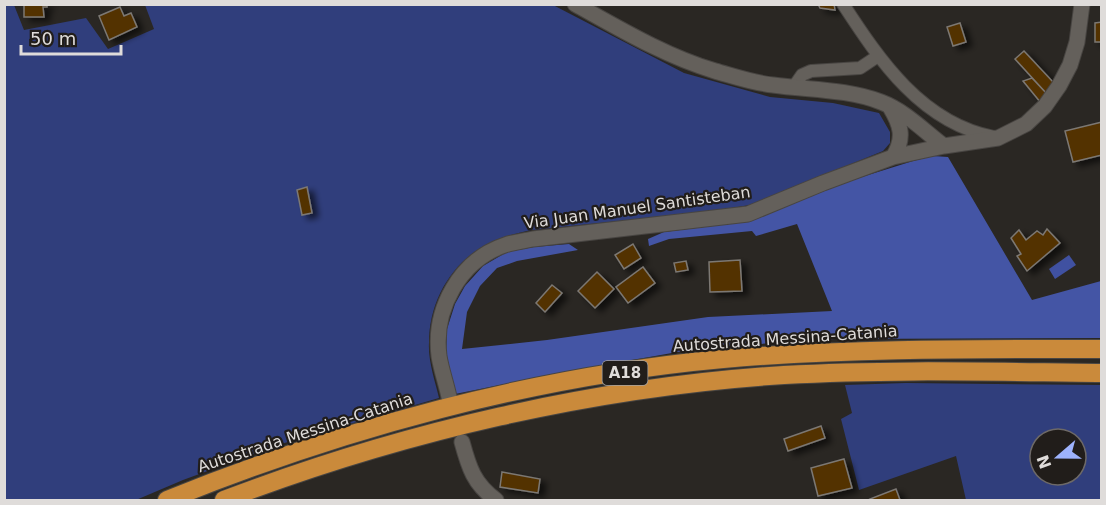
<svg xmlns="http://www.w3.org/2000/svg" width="1106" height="505" font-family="'DejaVu Sans',sans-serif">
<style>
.green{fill:#303e7c;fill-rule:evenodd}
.forest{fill:#4455a5}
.water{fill:#4051a1}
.building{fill:#533100;stroke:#7c7873;stroke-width:1.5;filter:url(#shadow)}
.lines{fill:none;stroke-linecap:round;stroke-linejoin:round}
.minor-casing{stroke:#484542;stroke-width:14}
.tertiary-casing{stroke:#484542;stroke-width:17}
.motorway-casing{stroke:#484542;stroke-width:20}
.minor{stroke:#64605b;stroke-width:12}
.tertiary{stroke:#64605b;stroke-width:15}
.motorway{stroke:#ca8a3b;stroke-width:18}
.labels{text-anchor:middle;stroke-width:4.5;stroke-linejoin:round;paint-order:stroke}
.shield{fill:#211d1a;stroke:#a6a3a0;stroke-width:1.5}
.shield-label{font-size:15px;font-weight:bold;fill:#dfdcda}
.street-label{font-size:16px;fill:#dfdcda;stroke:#211d1a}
</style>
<defs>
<filter id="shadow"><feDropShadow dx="6" dy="4" stdDeviation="3" flood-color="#0009"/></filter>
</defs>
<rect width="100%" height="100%" fill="#2a2723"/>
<path class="green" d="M4 5H14L24 30 86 18 108 49 154 29 145 5H553L684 73 770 97 833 103 879 113 890 132V143L883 151 750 205 707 212 531 230C522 232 513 234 504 237 458 252 429 295 429 343 428 361 435 381 439 398L281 444 183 480 136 500H5Z
M906 383 1101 385V500H966L956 456 859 490 841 419 852 413 845 385ZM1040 439H1076V475H1040Z"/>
<path class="forest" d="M933 156 948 157 1032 300 1101 281V338L835 339 700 348 565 372 455 394 446 354 447 329 455 304 465 286 483 266 507 252 534 247 569 244 578 250 517 261 497 268 480 286 467 312 462 349 547 340 708 317 832 311 797 224 756 236 752 231 669 239 649 246 648 239 664 232 744 222 849 181 913 161Z"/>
<path class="water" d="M1069 255 1076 265 1055 279 1049 269Z"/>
<path class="building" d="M24 4H47V7H43L44 17H24Z
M818 4H834L835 10 820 8Z
M120 7 124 16 131 13 137 27 109 40 99 16Z
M1102 22V42H1095V23Z
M960 23 966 42 953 46 947 27Z
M1024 51 1054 83 1047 94 1015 59Z
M1032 78 1047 94 1041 103 1023 81Z
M1102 122V155L1073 162 1065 131Z
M307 187 312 213 302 215 297 190Z
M1047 229 1060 243 1027 271 1017 256 1021 254 1011 238 1019 230 1026 240 1037 231 1043 235Z
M633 244 641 258 624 269 615 255Z
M740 260 742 291 710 292 709 262Z
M686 261 688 270 676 272 674 263Z
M643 267 655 283 628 303 616 287Z
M597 272 614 289 595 308 578 291Z
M552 285 562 293 545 312 536 303Z
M821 426 825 438 788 451 784 439Z
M844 459 852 488 818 496 811 468Z
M502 472 540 479 538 493 500 487Z
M896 489 900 500H871L870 499Z"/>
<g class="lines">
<defs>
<path id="minor" d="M843 4C880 61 922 123 994 137
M793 88 802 75 811 71 860 68 878 56"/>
<path id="tertiary" d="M575 4C620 29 665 56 715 71 733 76 753 83 773 85 808 90 848 89 881 102 905 111 924 131 944 146
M890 107C901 125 905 138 893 157
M449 397C446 383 441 369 439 356 433 309 460 260 505 245 514 242 524 241 533 239L748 214 823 183 893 157 944 146 998 138 1026 124 1045 106 1059 86 1070 65 1077 42 1082 4
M462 442C469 468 474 484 496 500"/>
<path id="motorway" d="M167 500C342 429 534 376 723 359 849 348 975 349 1102 349
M224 500C401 432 595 387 784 375 890 369 996 372 1102 373"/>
</defs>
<use href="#minor" class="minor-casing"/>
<use href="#tertiary" class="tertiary-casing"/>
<use href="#motorway" class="motorway-casing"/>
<use href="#minor" class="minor"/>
<use href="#tertiary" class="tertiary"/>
<use href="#motorway" class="motorway"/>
</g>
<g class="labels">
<rect class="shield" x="602.5" y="361" width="45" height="24" rx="4.5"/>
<g class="shield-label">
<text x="625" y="378">A18</text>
</g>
<g class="street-label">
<text transform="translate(637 207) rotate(-8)" y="6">Via Juan Manuel Santisteban</text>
<text transform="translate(785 338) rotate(-4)" y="6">Autostrada Messina-Catania</text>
<text transform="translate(305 432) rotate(-18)" y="6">Autostrada Messina-Catania</text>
</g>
</g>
<rect width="1106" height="505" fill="none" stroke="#dfdcda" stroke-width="12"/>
<g transform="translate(1058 457) rotate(250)"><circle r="28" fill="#211d1a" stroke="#6d6967" stroke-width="1.5"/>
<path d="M0-4.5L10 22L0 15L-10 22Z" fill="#9eb3fd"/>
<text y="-9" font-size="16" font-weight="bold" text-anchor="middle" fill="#dfdcda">N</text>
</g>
<path d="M21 45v9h100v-9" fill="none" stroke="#dfdcda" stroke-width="3"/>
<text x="30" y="45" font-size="18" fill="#dfdcda" stroke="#211d1a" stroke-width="4.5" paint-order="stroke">50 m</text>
</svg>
